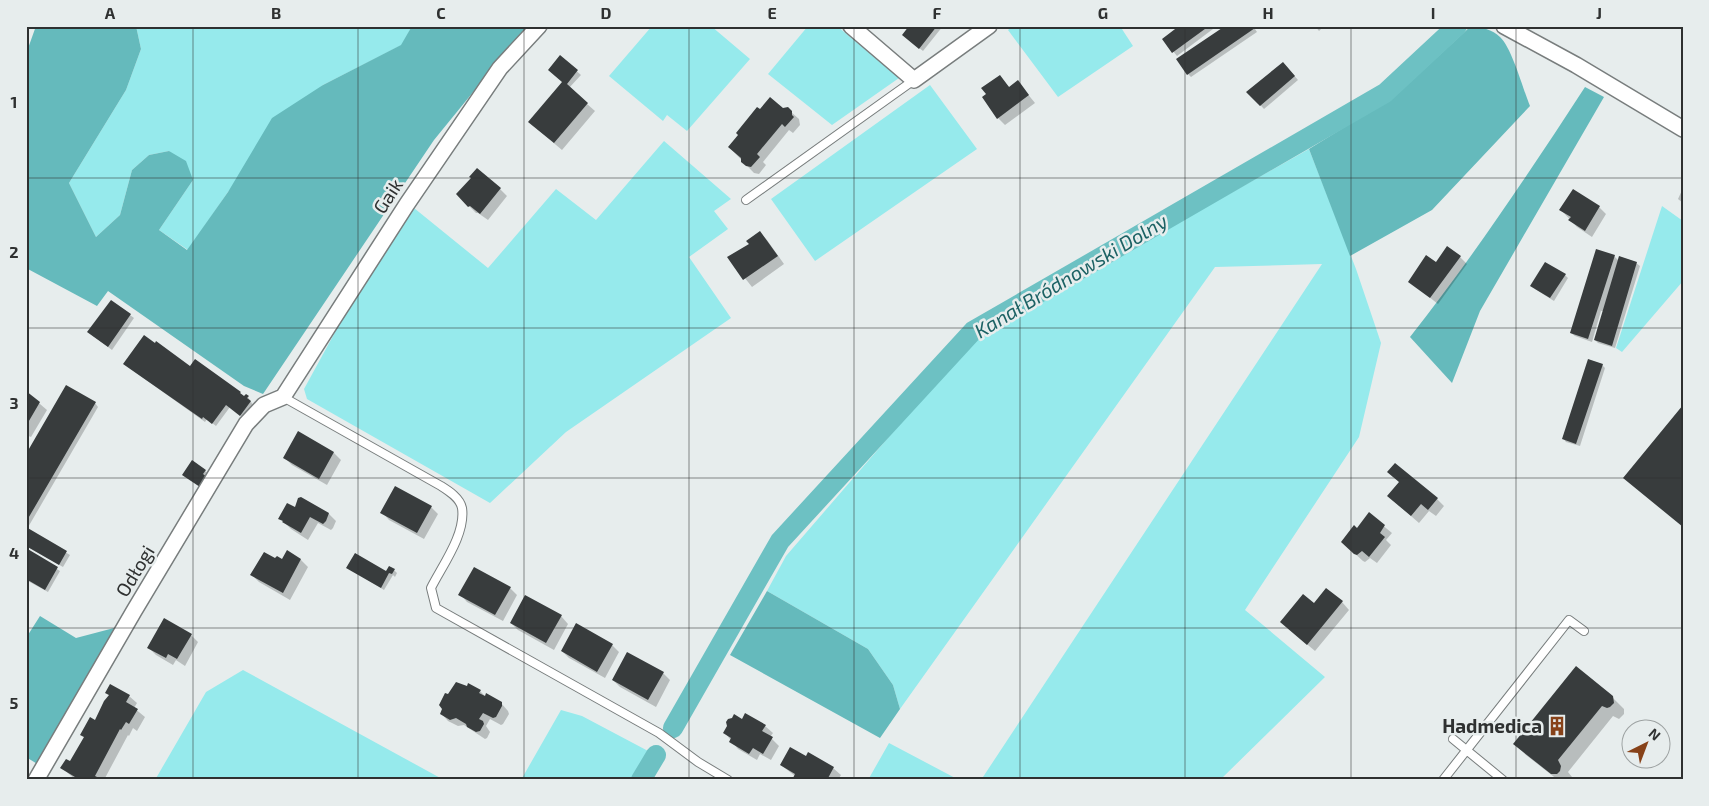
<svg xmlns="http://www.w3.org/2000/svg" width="1709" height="806" font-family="'Exo 2',sans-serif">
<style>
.green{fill:#96eaec}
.forest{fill:#65babc}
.shadow{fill:#0003}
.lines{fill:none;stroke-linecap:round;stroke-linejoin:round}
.canal{stroke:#6dc1c3;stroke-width:20}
.building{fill:#383c3d}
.service-casing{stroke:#787d7d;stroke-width:10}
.minor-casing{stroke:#787d7d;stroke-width:18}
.service{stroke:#fff;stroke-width:8}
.minor{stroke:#fff;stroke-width:15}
.grid{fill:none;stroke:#2f3131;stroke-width:1;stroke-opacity:0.55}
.labels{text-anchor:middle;stroke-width:5;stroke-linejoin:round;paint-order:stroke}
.street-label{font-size:19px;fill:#2f3131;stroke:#e7eded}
.poi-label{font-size:19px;font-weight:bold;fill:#2f3131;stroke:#e7eded;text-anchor:end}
.water-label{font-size:20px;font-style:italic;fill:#1c6264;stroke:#e7eded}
.neatline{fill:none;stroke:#2f3131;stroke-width:2}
.grid-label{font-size:16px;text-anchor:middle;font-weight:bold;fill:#2f3131}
</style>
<rect width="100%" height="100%" fill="#e7eded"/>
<path class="green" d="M136 26H412L402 45 323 85 228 192 188 250 159 230 193 180 169 151 149 155 132 170 120 215 96 237 69 183 126 90 141 49Z
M652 26H711L750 59 687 131 667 115 663 121 609 76Z
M808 26H837L899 78 832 125 768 74Z
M1013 26H1120L1133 46 1058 97 1008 30Z
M930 85 977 149 815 261 771 199Z
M664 141 731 199 714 211 728 229 689 257 731 318 566 432 490 503 307 399 304 389 339 325 414 208 488 268 556 189 596 220Z
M1309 149 1356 269 1381 343 1359 437 1245 610 1325 677 1220 780H981L1322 264 1215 267 900 709 893 685 868 649 767 591 786 556 976 336Z
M1662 206 1683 221V281L1622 352 1616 348Z
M243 670 444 780H155L206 692Z
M561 710 582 716 650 752 633 780H521Z
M889 743 959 780H868Z"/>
<path class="forest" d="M36 26H136L141 49 126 90 69 183 96 237 120 215 132 170 149 155 169 151 186 161 193 180 159 230 187 250 228 192 272 118 323 85 401 45 412 26H527L434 140 263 394 244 386 108 291 97 306 26 268V54Z
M1471 26C1480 26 1493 30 1500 37 1512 48 1523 89 1530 106L1432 210 1350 256 1309 149 1395 96Z
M1585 87 1604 97 1480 311 1452 383 1410 337C1473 257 1529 173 1585 87Z
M767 591 868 649 893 685 900 709 880 738 730 655Z
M40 616 76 638 114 628 119 629 39 765 26 757V638Z"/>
<path class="shadow" d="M911 26H943L923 51 907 38Z
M1181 26H1217L1177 56 1163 39Z
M1253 26 1257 32 1191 77 1188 74Z
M1315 26H1324L1319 31Z
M561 57 581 75 569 88 595 111 562 150 537 129 563 82Z
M1286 66 1298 80 1264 109 1248 92Z
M999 76 1010 88 1018 82 1035 103 1005 125 998 118Z
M783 109 791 112 799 119 800 125 793 133 789 130 763 162 766 165 759 174 754 173 729 147 760 111Z
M1683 188V203L1678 199Z
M500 189 507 196 488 220 478 213H476L457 194Z
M1599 207 1606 214 1592 237 1577 227 1561 210Z
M760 233 767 240 784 264 752 287 729 258 750 245Z
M1614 256 1619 261 1636 263 1640 266 1615 348 1598 343 1595 340 1604 311H1601L1592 342 1575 336 1571 333Z
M1460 257 1467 264 1438 304 1410 282Z
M1565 275 1568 278 1554 301 1535 289Z
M111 301 134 318 112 350 92 335Z
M1602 365 1605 368 1580 446 1566 442 1563 438Z
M128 367 240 393 245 397H248L253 405 244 418 230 407 216 426 207 419 205 422Z
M26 392 47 410 31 437 26 435Z
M95 403 98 407 27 529 70 555 63 567 26 546V457Z
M299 433 334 453 341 460 327 485 292 465 285 458Z
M205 471 209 474 206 478H187Z
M1388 496 1437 499 1444 506 1436 516 1429 511 1419 523Z
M431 507 438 514 424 539 389 520 382 512Z
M296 509 329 514 336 521 333 528 331 530 318 523 308 540 291 529 280 518Z
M1369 514 1392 533 1386 540 1391 545 1377 563 1370 558 1365 562 1363 561 1342 542 1357 530Z
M26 550 60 571 48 592 26 580Z
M276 560H301L308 567 290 600 259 582 252 575Z
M348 568 386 572 394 570 397 573 395 577 393 575 384 590Z
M510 588 517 595 503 621 467 602 460 594Z
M1342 602 1349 610 1315 651 1289 629 1314 604Z
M561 616 568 624 554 650 518 630 511 623Z
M191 635 198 642 185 666 176 660 173 665 156 655 148 647Z
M612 645 619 652 605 678 569 658 562 651Z
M663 673 670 680 656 707 620 687 613 680Z
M480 691 486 697 501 703 508 711 509 714 503 724 501 725 490 719 486 726 490 732 487 738 485 739 464 725 458 726 448 721 441 713Z
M106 693 129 696 137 703 134 708 145 717 137 731 133 728 129 736 128 735 104 780H76L62 768 70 763 85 738 81 735 95 721 110 696Z
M1612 697 1624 709V714L1619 719 1613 716 1568 772 1572 777 1571 780H1558L1526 755 1515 744Z
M746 715 765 726 773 733 770 737 779 746 771 760 760 754 757 760 738 749 725 733 742 721Z
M806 757 833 768 841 775 838 780H796L795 776 781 765Z"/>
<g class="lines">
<path class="canal" d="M673 728 780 541 973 331 1385 93 1457 26
M641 780 656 755"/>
</g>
<path class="building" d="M909 26H937L919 49 902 35Z
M1179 26H1209L1172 53 1162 39Z
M1225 26H1254L1255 28 1187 75 1176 59Z
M560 55 578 70 567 84 588 103 554 143 528 122 562 82 548 70Z
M1283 62 1295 76 1260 106 1246 92Z
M1000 75 1009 87 1018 80 1029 95 997 119 982 97 986 94 981 88Z
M770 97 783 108 788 107 792 111V115L794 117 785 127 782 124 757 154 760 157 751 167 746 166 741 162V158L728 147 738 135 736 133 757 107 760 109Z
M477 168 501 188 480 214 470 206 468 207 456 194 471 178 469 177Z
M1573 189 1600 206 1585 231 1568 220 1571 217 1559 210Z
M760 231 778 256 743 280 727 257 749 244 746 241Z
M1447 246 1461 256 1430 298 1408 282 1426 255 1436 262Z
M1596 249 1615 255 1588 339 1570 333Z
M1619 256 1637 262 1612 346 1594 340Z
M1545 262 1566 274 1550 298 1530 286Z
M111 300 131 314 108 347 87 332Z
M144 335 155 343 156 341 190 366 195 359 241 392 240 393 244 396 246 394 249 396 247 398 251 401 240 416 226 405 212 424 203 417 202 419 123 364Z
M1588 359 1603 364 1576 444 1562 439Z
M66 385 96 402 26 522V454Z
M26 391 40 402 26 426Z
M1683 405V527L1623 478Z
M298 431 334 452 319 479 283 458Z
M192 460 206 470 203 474 207 477 200 487 182 475Z
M1395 463 1438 498 1428 510 1421 504 1411 516 1387 496 1399 482 1387 472Z
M395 486 432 506 417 533 380 513Z
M301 497 329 513 326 521 323 524 310 517 301 533 282 522 283 521 278 519 287 503 295 507 298 498Z
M1369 512 1385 525 1380 533 1385 537 1369 557 1362 551 1357 555 1354 554 1341 542 1354 525 1357 528Z
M26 527 67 551 59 565 26 546Z
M26 548 58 567 45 590 26 579Z
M287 550 301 559 283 593 250 575 264 552 275 558 277 556 282 559Z
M355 553 386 571 389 566 395 569 392 574 389 573 381 588 346 568Z
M474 567 511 587 495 615 458 595Z
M1326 588 1343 601 1307 645 1280 622 1303 594 1314 603Z
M525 595 562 615 546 643 510 623Z
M164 618 192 634 177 659 168 654 166 658 147 648Z
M576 623 613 644 597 672 561 651Z
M627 652 664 672 648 700 612 680Z
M1576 666 1613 696 1614 703 1610 707 1607 708 1602 706 1558 760 1561 766 1560 771 1557 774H1551L1513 744Z
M456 682 467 686 468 683 481 690 479 693 485 696 486 693 502 702V706L496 717 493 718 483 713 479 719 483 721 484 724 480 731 476 732 467 727 466 724 456 718 450 720 440 714 442 709 439 705 445 693 448 694Z
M110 684 130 695 126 702 138 709 129 724 126 722 121 730 120 729 95 776 97 777 96 780H80L60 768 66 759 70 761 84 737 80 735 90 717 95 720 104 701 109 695 105 693Z
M745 713 766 725 762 731 773 737 763 754 753 748 749 754 729 742 731 738 723 733 727 726 726 722 728 719 732 718 734 714 742 719Z
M790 747 806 756 808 752 834 767 827 780H796L793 778 795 774 780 765Z"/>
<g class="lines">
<defs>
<path id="service" d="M746 200 914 80
M283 397 441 486C449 491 460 498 462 508 466 534 442 566 431 588L436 608 659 733 698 762 728 780
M1453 739 1503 780
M1443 780 1569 620 1584 631"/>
<path id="minor" d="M851 26 914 80 989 26
M1504 26 1576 65 1683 129
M36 780 134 611 246 424 264 405 283 397 407 204 500 68 539 26"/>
</defs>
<use href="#service" class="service-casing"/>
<use href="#minor" class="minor-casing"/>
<use href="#service" class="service"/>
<use href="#minor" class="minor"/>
</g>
<path class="grid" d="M193 26V780M358 26V780M524 26V780M689 26V780M854 26V780M1020 26V780M1185 26V780M1351 26V780M1516 26V780M26 178H1683M26 328H1683M26 478H1683M26 628H1683"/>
<defs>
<symbol id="building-bare" viewBox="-9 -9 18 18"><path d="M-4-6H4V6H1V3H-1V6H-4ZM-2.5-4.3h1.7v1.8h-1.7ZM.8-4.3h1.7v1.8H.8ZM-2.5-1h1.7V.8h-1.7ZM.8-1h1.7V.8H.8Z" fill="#874219" stroke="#e7eded" stroke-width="2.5" paint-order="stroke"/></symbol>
</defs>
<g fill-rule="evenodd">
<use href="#building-bare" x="1543" y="712" width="28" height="28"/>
</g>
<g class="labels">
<g class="street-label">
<text transform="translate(388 196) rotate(-57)" y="7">Gaik</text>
<text transform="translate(135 571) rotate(-59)" y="7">Odłogi</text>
</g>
<g class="poi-label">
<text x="1542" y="733">Hadmedica</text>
</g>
<g class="water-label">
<text transform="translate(1071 276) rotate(-31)" y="7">Kanał Bródnowski Dolny</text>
</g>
</g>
<rect width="1709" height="806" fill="none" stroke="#e7eded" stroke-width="55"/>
<g transform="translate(1646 744) rotate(42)"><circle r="24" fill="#e7eded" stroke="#9da2a2"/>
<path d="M0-4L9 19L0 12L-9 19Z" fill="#874219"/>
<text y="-8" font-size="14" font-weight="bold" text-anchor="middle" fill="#2f3131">N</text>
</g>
<rect x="28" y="28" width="1654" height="750" class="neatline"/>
<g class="grid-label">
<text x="110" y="19">A</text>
<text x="276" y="19">B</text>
<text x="441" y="19">C</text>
<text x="606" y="19">D</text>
<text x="772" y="19">E</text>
<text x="937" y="19">F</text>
<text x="1103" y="19">G</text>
<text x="1268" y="19">H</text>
<text x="1433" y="19">I</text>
<text x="1599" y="19">J</text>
<text x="14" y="108">1</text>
<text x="14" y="258">2</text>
<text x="14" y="409">3</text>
<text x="14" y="559">4</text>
<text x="14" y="709">5</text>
</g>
</svg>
